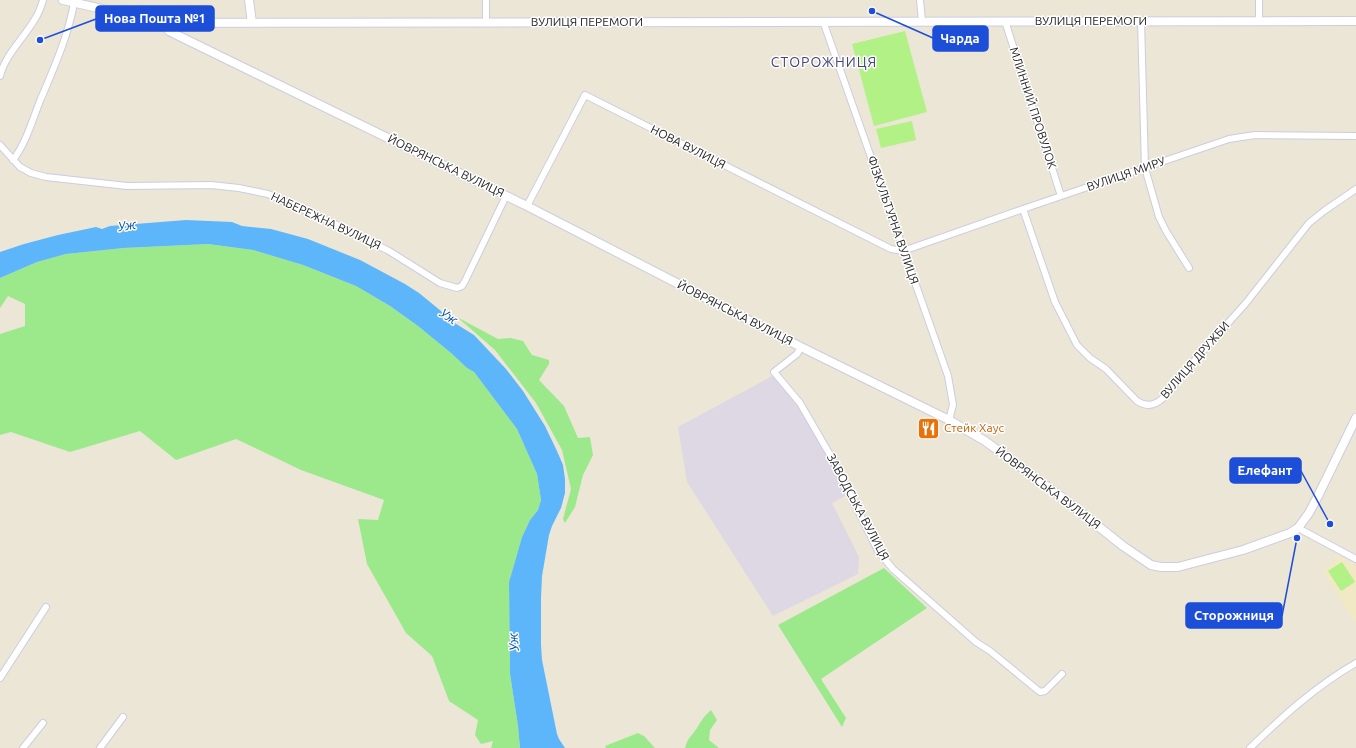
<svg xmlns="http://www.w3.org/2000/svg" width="1356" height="748" font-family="Ubuntu,sans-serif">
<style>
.industrial{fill:#ddd8e3}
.education{fill:#f0e9c3}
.green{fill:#9ce98c}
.pitch{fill:#b2f186}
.water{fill:#5db6fa}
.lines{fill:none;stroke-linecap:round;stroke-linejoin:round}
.minor-casing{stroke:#cccce2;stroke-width:8}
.tertiary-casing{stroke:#cccce2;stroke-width:10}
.minor{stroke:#fff;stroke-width:6}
.tertiary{stroke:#fff;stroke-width:8}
.labels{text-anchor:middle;stroke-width:3;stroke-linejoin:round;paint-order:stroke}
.street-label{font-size:12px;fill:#272727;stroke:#fff}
.food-label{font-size:12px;fill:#c56008;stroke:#fff;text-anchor:start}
.water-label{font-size:13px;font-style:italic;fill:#004fa1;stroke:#fff}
.quarter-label{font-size:14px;letter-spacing:1px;fill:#44447b;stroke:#fff}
.leader{fill:none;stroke:#1d4ed8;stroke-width:1.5}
.callout-dot{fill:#1d4ed8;stroke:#fff;stroke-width:1.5}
.callout{fill:#1d4ed8;stroke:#1d4ed8;stroke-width:1.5}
.callout-label{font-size:13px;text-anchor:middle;font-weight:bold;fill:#fff}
</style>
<rect width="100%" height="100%" fill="#ece6d6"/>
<path class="industrial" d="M774 375 798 403 847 495 832 503 859 557 858 574 773 616 687 482 678 427Z"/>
<path class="education" d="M1338 556 1356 566V624L1323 572Z"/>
<path class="green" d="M208 244 253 250 303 265 356 286 390 306 418 326 451 353 467 368 474 372 517 429 537 474 541 500 538 510 530 520 522 537 509 582 510 674 518 726 520 748H491L493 741 481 744 475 735 478 720 449 701 432 656 406 633 367 564 358 519 378 520 384 500 301 470 236 439 176 460 140 431 70 452 11 432 0 435V334L25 326V304L8 296 0 308V278L37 262 66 254 124 248Z
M457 317 498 339 511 338 523 341 532 355 549 360V364L539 380 564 406 578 438 590 437 593 455 583 475 575 507 565 523 563 519 571 489 562 450 536 403 495 350Z
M884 568 927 608 821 679 846 718 842 727 778 625Z
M711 710 717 720 710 730 709 740 719 748H685C688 737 691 737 697 728 702 720 703 717 711 710Z
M638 733 644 736 655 748H606L605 746Z"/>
<path class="pitch" d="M905 31 927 112 874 126 852 44Z
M912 121 916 140 881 148 876 129Z
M1342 562 1355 582 1341 591 1328 571Z"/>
<path class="water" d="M186 220 232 222 242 226 271 229 308 239 360 260 405 284 419 293 441 311 448 319 453 322 474 335 506 369 523 391 545 426 557 451 563 465 565 479V493L561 508 552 526 549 535 542 576 541 598V644L542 660 557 734 559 739 565 748H520L518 726 510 674 509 582 522 537 530 520 538 510 541 500 537 474 517 429 474 372 467 368 451 353 418 326 390 306 356 286 303 265 253 250 208 244 124 248 66 254 37 262 0 278V252L24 244 58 235 96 227 102 229 110 226Z"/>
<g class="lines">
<defs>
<path id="minor" d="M920 0 922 21
M1259 0V21
M823 21 948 376 953 405 949 420
M1005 21 1061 196
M1141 21 1145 168 1159 217 1166 231 1189 268
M486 22V0
M0 76C7 48 36 29 43 0
M0 145 20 167 31 173 46 177 127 186 211 185 239 188 268 194 329 221 389 251 440 283 457 288 462 286 465 281 506 196
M13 160C26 143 32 121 40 101 53 70 68 37 74 3
M527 206 585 95 891 249 903 251 1023 209 1229 139 1255 135 1356 136
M1023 209 1055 302 1077 345 1090 358 1106 369 1137 401C1146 407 1154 406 1162 399L1194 361 1246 303 1309 223 1324 211 1356 189
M801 347 797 354 774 372 800 403 833 460 878 551 893 569 976 642 990 651 1040 692 1045 691 1062 674
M1298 528 1356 559
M0 678 46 607
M23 748 43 723
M100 748 123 717
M1250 748C1283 716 1316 686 1356 663"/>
<path id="tertiary" d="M63 0 163 23 1356 21
M249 0 252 23
M163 23 169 31 181 37 527 206 801 347 949 420 985 441 1059 495 1123 546 1151 565 1161 567H1178L1193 563 1243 550 1290 533 1298 528 1309 513 1318 496 1356 418"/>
</defs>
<use href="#minor" class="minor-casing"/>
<use href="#tertiary" class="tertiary-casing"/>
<use href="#minor" class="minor"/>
<use href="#tertiary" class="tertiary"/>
</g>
<defs>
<symbol id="restaurant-square" viewBox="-11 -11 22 22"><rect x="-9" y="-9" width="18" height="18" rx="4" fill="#e8710a" stroke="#fff"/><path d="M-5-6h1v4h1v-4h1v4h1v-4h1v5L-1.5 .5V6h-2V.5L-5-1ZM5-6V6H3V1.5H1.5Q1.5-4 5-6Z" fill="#fff"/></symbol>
</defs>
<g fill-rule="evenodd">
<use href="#restaurant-square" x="916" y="416" width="25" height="25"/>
</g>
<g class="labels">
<g class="street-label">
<text x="1091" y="25">ВУЛИЦЯ ПЕРЕМОГИ</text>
<text x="587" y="26">ВУЛИЦЯ ПЕРЕМОГИ</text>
<text transform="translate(1033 108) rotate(72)" y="4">МЛИННИЙ ПРОВУЛОК</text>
<text transform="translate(688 147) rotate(27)" y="4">НОВА ВУЛИЦЯ</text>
<text transform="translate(446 166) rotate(26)" y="4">ЙОВРЯНСЬКА ВУЛИЦЯ</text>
<text transform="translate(1126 174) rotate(-19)" y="4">ВУЛИЦЯ МИРУ</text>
<text transform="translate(893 220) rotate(71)" y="4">ФІЗКУЛЬТУРНА ВУЛИЦЯ</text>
<text transform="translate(326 221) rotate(25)" y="4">НАБЕРЕЖНА ВУЛИЦЯ</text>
<text transform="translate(735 313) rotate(27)" y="4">ЙОВРЯНСЬКА ВУЛИЦЯ</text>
<text transform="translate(1195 360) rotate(-49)" y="4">ВУЛИЦЯ ДРУЖБИ</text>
<text transform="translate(1048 488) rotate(37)" y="4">ЙОВРЯНСЬКА ВУЛИЦЯ</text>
<text transform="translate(858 507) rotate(62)" y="4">ЗАВОДСЬКА ВУЛИЦЯ</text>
</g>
<g class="food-label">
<text x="944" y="432">Стейк Хаус</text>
</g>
<g class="water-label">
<text transform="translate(127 225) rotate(-9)" y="5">Уж</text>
<text transform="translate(449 316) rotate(33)" y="5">Уж</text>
<text transform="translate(513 642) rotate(-95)" y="5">Уж</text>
</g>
<g class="quarter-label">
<text x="824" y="67">СТОРОЖНИЦЯ</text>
</g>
</g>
<path class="leader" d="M40 40L96 19M872 11L933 38M1330 524L1301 471M1297 538L1282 616"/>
<g class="callout-dot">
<circle cx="40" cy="40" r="4"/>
<circle cx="872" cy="11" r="4"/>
<circle cx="1330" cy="524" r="4"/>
<circle cx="1297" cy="538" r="4"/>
</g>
<g class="callout">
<rect x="96" y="6" width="118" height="25" rx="4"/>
<rect x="933" y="26" width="55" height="25" rx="4"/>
<rect x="1230" y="458" width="71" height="25" rx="4"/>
<rect x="1186" y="603" width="96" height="25" rx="4"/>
</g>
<g class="callout-label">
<text x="155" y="23">Нова Пошта №1</text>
<text x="960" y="43">Чарда</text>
<text x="1265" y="475">Елефант</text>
<text x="1234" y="620">Сторожниця</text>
</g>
</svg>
